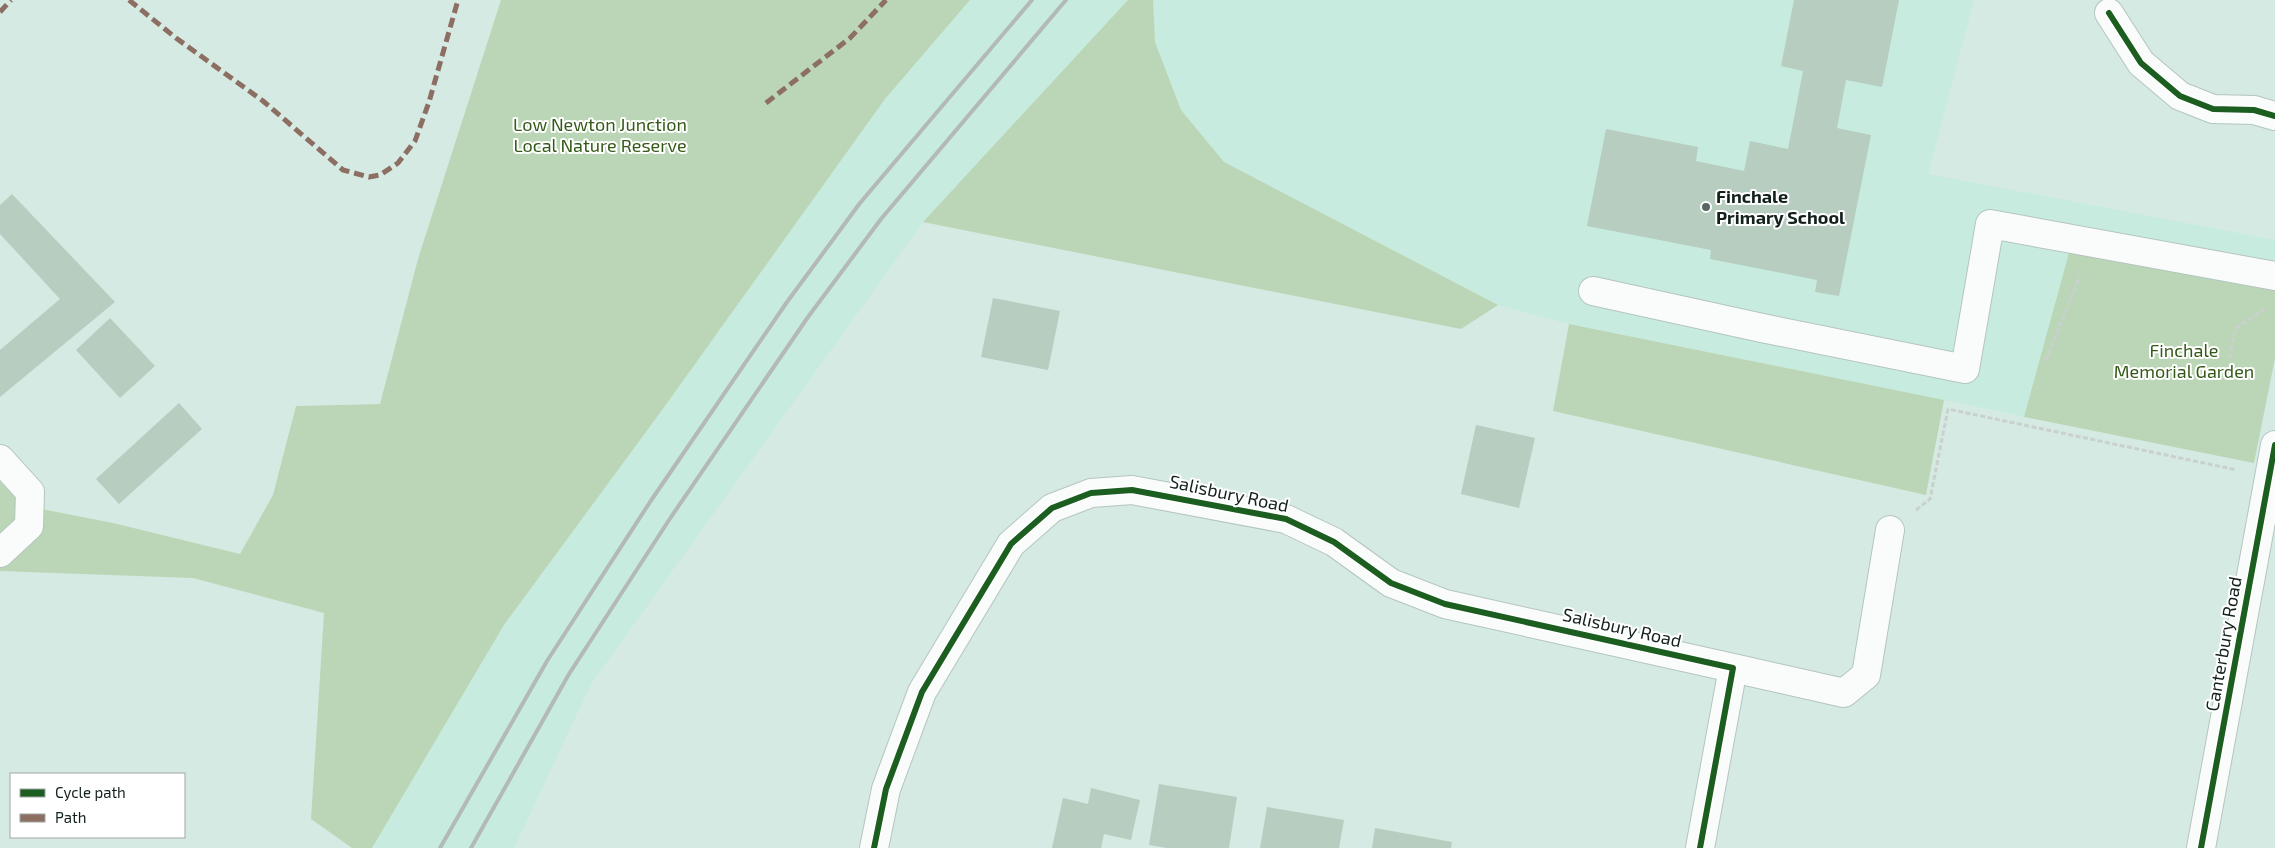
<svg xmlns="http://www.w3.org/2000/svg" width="2275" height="848" font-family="'Exo 2',sans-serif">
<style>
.built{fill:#c7ebdf}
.green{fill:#bbd6b7}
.building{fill:#b6cdc0}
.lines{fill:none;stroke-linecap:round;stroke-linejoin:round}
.minor-casing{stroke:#b5c5bf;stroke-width:30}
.path{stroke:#cad0ce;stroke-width:3;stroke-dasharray:5 2.5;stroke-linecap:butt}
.minor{stroke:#f9fcfb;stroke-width:28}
.rail{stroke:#b3b9b7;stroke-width:4}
.quiet{stroke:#8d6e63;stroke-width:5;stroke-dasharray:10 5;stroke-linecap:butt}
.cycleway-casing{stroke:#fff;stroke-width:9}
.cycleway{stroke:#1b5e20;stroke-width:6}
.poi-dot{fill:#576762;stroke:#fff;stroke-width:2}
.labels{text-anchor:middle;stroke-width:4;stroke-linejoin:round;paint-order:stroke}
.park-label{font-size:18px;fill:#335916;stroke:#fff}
.poi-label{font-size:18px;font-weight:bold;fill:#13211d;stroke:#fff;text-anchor:start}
.street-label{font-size:18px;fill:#13211d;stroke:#fff}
</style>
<rect width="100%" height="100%" fill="#d4eae2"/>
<path class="built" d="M970 0H1128L923 222 591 684 514 848H372L504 625 665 406 885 99Z
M1153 0H1974L1928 174 2275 240V358L2254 463 1569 324 1498 305 1224 162 1181 110 1155 42Z"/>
<path class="green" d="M501 0H970L885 99 665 406 504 625 372 848H352L311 819 324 613 193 578 0 571V482L26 506 113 523 240 554 273 495 296 406 380 404 418 259Z
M1128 0H1153L1155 42 1181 110 1224 162 1498 305 1461 329 923 222Z
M2069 253 2275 289V358L2254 463 2024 417Z
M1569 324 1944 400 1926 495 1553 411Z"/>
<path class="building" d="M1794 0H1899L1882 87 1846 80 1837 128 1871 135 1839 296 1815 292 1817 280 1710 259 1711 250 1587 226 1606 129 1698 147 1696 161 1744 171 1750 141 1788 149 1803 71 1781 66Z
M12 194 115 302 0 397V350L60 299 0 234V205Z
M993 298 1060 311 1048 370 981 357Z
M110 318 155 366 120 398 76 350Z
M179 403 202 429 119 504 96 479Z
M1476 425 1535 438 1519 508 1461 494Z
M1159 784 1237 797 1229 848H1167L1149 845Z
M1091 788 1140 800 1131 840 1104 834 1101 848H1052L1063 798 1088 804Z
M1267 807 1344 820 1339 848H1260Z
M1375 828 1452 842 1451 848H1372Z"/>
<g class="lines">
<defs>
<path id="minor" d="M2109 13 2141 63 2180 96 2213 109 2254 110 2275 116
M1593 291 1762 328 1965 369 1990 224 2275 276
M0 459 30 492 29 526 0 553
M1733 668 1844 693 1866 675 1890 530
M874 848 886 789 922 692 1011 544 1052 508 1091 493 1132 490 1286 519 1334 542 1391 583 1445 604 1733 668 1700 848
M2201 848 2275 445"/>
</defs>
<use href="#minor" class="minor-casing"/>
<path class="path" d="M2230 358 2235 329 2264 309
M2046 361 2080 275
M1916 510 1930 499 1948 409 2237 470"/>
<use href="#minor" class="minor"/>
<path class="rail" d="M440 848 547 661 650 502 787 302 860 203 1032 0
M471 848 569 674 671 517 808 317 881 219 1066 0"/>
<path class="quiet" d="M129 0 176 38 263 101 343 170 369 177 380 175 398 163 415 141 429 102 458 0
M0 12 11 0
M766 103 850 38 886 0"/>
<defs>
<path id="cycleway" d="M2109 13 2141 63 2180 96 2213 109 2254 110 2275 116
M874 848 886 789 922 692 1011 544 1052 508 1091 493 1132 490 1286 519 1334 542 1391 583 1445 604 1733 668 1700 848
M2201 848 2275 445"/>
</defs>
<use href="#cycleway" class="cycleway-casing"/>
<use href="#cycleway" class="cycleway"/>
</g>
<circle class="poi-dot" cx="1706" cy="207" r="5"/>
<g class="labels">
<g class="park-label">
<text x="600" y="131">Low Newton Junction<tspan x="600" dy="21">Local Nature Reserve</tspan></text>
<text x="2184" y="357">Finchale<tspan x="2184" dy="21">Memorial Garden</tspan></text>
</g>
<g class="poi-label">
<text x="1716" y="203">Finchale<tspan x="1716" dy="21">Primary School</tspan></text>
</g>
<g class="street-label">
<text transform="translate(1229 494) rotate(12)" y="6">Salisbury Road</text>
<text transform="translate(1622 628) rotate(13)" y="6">Salisbury Road</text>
<text transform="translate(2224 644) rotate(-80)" y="6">Canterbury Road</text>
</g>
</g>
<rect x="10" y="773" width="175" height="65" fill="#ffffff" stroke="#a1a6a5"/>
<rect x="20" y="789" width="25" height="8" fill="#1b5e20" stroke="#a1a6a5"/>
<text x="55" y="798" font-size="15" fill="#13211d">Cycle path</text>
<rect x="20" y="814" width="25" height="8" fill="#8d6e63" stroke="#a1a6a5"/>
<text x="55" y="823" font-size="15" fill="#13211d">Path</text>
</svg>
